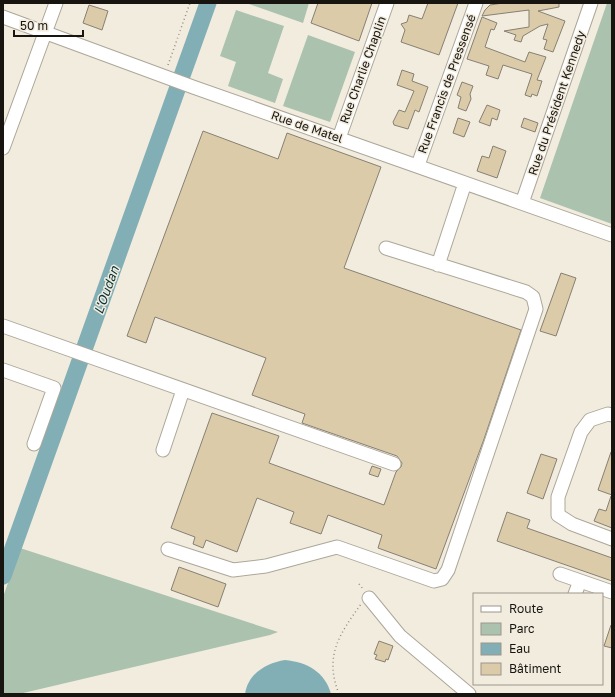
<svg xmlns="http://www.w3.org/2000/svg" width="615" height="697" font-family="'Golos Text',sans-serif">
<style>
.green{fill:#abc2ae}
.water{fill:#82afb6}
.lines{fill:none;stroke-linecap:round;stroke-linejoin:round}
.river{stroke:#82afb6;stroke-width:17}
.building{fill:#dccba9;stroke:#868074}
.minor-casing{stroke:#ada79a;stroke-width:15}
.path{stroke:#948f86;stroke-width:1.5;stroke-dasharray:1 3;stroke-linecap:butt}
.minor{stroke:#fff;stroke-width:13}
.labels{text-anchor:middle;stroke-width:3;stroke-linejoin:round;paint-order:stroke}
.street-label{font-size:12px;fill:#181511;stroke:#f2ecde}
.water-label{font-size:13px;font-style:italic;fill:#053339;stroke:#f2ecde}
</style>
<rect width="100%" height="100%" fill="#f2ecde"/>
<path class="green" d="M246 3H309L303 23Z
M607 3H612V224L540 198Z
M236 10 284 26 268 73 283 79 275 103 228 86 236 62 220 56Z
M308 35 355 52 330 122 283 106Z
M20 548 278 632 270 635 19 694H3V597Z"/>
<path class="water" d="M285 660C307 662 325 672 331 694H245C248 673 267 663 285 660Z"/>
<g class="lines">
<path class="river" d="M3 576 208 3"/>
</g>
<path class="building" d="M318 3H372L359 41 311 23Z
M428 3H458L439 55 401 42 405 30 401 24 407 22 409 15 422 19Z
M503 3H559V7L538 11 565 21 553 52 544 49 547 40 543 39 548 24 540 26 523 36 521 42 514 40 516 35 504 31 529 27V10L482 16 485 10 490 5Z
M89 5 108 11 102 30 83 23Z
M482 17 497 23 494 30 491 29 485 47 525 62 529 52 546 57 537 80 542 81 537 96 532 94 531 97 525 95 532 74 503 65 498 79 486 75 489 66 467 59Z
M402 70 414 74 412 81 428 87 419 112 415 110 408 129 394 125 393 122 399 110 405 112 414 91 397 85Z
M462 82 473 86 470 94 471 99 466 111 458 108 461 97 457 95Z
M487 105 500 110 497 120 492 118 490 126 479 122Z
M458 118 470 122 464 137 453 133Z
M524 118 538 123 535 132 521 127Z
M203 131 278 159 287 133 381 167 344 268 521 330 484 439 436 569 378 548 382 535 328 515 321 534 290 523 294 512 257 498 237 552 206 540 203 548 193 544 195 537 171 528 212 413 279 436 269 463 384 505 396 472 401 467 402 463 397 456 302 423 305 414 252 395 266 358 155 317 146 343 127 336Z
M493 146 506 151 497 178 477 171 482 156 489 158Z
M561 273 576 278 556 336 540 331Z
M611 452H612V495L598 490Z
M541 454 557 459 543 499 527 493Z
M372 466 381 469 378 477 369 474Z
M611 496H612V528L594 521 599 509 606 511Z
M507 512 530 520 527 528 612 558V581L497 541Z
M179 567 226 584 218 607 171 590Z
M611 625H612V648L604 646Z
M379 641 393 646 388 660 386 659 385 662 375 659 377 655 374 654Z"/>
<g class="lines">
<defs>
<path id="minor" d="M3 17 193 87 612 235
M339 138 387 3
M3 148 56 3
M418 165 476 3
M522 203 591 3
M438 265 465 183
M3 326 394 464
M3 370 54 388 34 444
M612 415 608 414 590 420 581 432 558 497V515L572 524 612 539
M163 450 183 390
M168 549 233 570 266 566 337 547 434 581 442 579 448 570 536 309 533 297 526 292 386 248
M560 574 612 592
M575 594 580 581
M369 598 400 636 469 694"/>
</defs>
<use href="#minor" class="minor-casing"/>
<path class="path" d="M168 65 190 3
M359 584 363 589
M339 694C324 656 339 635 361 604"/>
<use href="#minor" class="minor"/>
</g>
<g class="labels">
<g class="street-label">
<text transform="translate(363 70) rotate(-70)" y="4">Rue Charlie Chaplin</text>
<text transform="translate(447 84) rotate(-70)" y="4">Rue Francis de Pressensé</text>
<text transform="translate(557 103) rotate(-71)" y="4">Rue du Président Kennedy</text>
<text transform="translate(307 127) rotate(19)" y="4">Rue de Matel</text>
</g>
<g class="water-label">
<text transform="translate(106 290) rotate(-70)" y="5">L'Oudan</text>
</g>
</g>
<rect width="615" height="697" fill="none" stroke="#181511" stroke-width="8"/>
<rect x="473" y="593" width="130" height="92" fill="#f2ecde" stroke="#9b968c"/>
<rect x="481" y="606" width="20" height="6" fill="#ffffff" stroke="#9b968c"/>
<text x="509" y="613" font-size="12" fill="#181511">Route</text>
<rect x="481" y="623" width="20" height="12" fill="#abc2ae" stroke="#9b968c"/>
<text x="509" y="633" font-size="12" fill="#181511">Parc</text>
<rect x="481" y="643" width="20" height="12" fill="#82afb6" stroke="#9b968c"/>
<text x="509" y="653" font-size="12" fill="#181511">Eau</text>
<rect x="481" y="663" width="20" height="12" fill="#dccba9" stroke="#9b968c"/>
<text x="509" y="673" font-size="12" fill="#181511">Bâtiment</text>
<path d="M14 30v6h69v-6" fill="none" stroke="#181511" stroke-width="2"/>
<text x="20" y="30" font-size="12" fill="#181511" stroke="#f2ecde" stroke-width="3" paint-order="stroke">50 m</text>
</svg>
